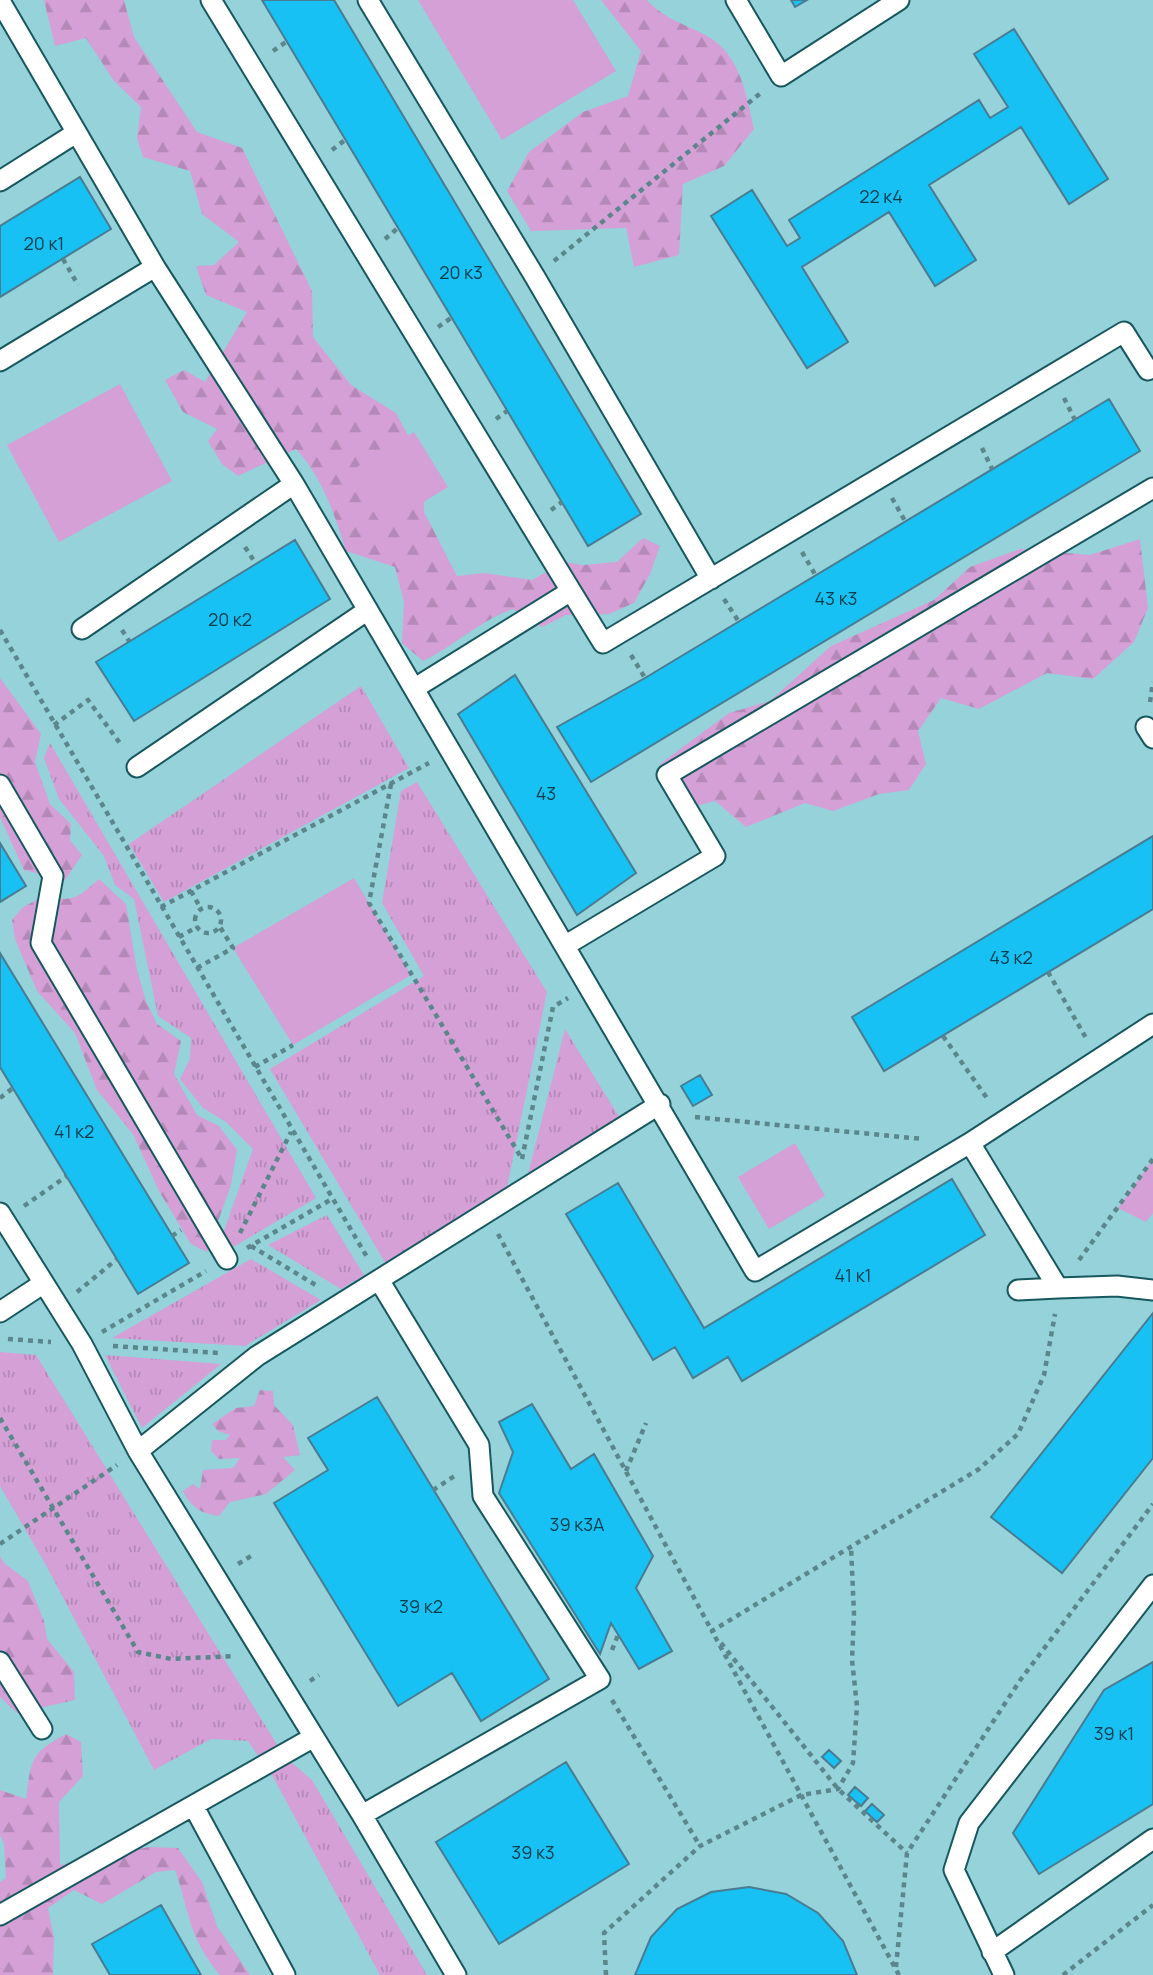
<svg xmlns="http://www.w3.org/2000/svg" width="1153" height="1975" font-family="Manrope,sans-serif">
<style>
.grass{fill:url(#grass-tufts)}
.forest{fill:url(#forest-firs)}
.park{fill:#d4a0d6}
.building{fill:#17c1f3;stroke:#497c90;stroke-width:2}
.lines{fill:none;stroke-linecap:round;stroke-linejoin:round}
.service-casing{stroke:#17585f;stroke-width:23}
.path{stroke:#5b868c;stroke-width:4.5;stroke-dasharray:5 5;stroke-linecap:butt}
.service{stroke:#fff;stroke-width:19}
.labels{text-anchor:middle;stroke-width:5;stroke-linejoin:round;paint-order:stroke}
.number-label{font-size:18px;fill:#063c4b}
</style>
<defs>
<pattern id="grass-tufts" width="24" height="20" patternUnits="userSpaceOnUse" patternTransform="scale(1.75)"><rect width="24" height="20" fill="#d4a0d6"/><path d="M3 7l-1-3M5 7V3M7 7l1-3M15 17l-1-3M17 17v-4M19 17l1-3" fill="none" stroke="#b489b7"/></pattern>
<pattern id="forest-firs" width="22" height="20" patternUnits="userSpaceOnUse" patternTransform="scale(1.75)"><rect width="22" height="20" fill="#d4a0d6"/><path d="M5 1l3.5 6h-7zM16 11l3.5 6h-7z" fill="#b489b7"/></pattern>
</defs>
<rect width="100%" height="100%" fill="#95d2da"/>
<path class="grass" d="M361 686 409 768 164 902 129 844Z
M50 743 316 1198 228 1250 221 1239 253 1149 226 1122 203 1108 180 1079 190 1059 191 1038 158 1016 134 899 115 885 104 856 59 799 44 758Z
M417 782 547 992 506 1192 386 1264 270 1069 424 976 382 903 401 791Z
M565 1029 621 1120 526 1182Z
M327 1215 364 1275 341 1289 268 1245Z
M251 1259 321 1300 245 1346 112 1338Z
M0 1352 36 1355 278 1746 259 1757 248 1741 211 1739 154 1770 47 1567 0 1486Z
M105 1355 221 1364 142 1428Z
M291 1762 312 1780 427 1975H380L271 1773Z"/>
<path class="forest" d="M44 0H124L134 37 197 132 242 148 312 291 313 337 351 385 396 413 425 467 424 512 457 576 484 573 532 580 564 562 583 565 617 562 643 538 660 546 650 574 634 603 609 614 566 615 542 627 513 609C479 621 456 645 423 661L402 643 404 602 395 567 346 551C334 513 323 479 296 449L238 476 222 464 208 441 217 429 183 412 165 380 184 370 205 382 247 312 206 295 196 266 214 265 239 242 202 214 190 171 143 157 137 138 141 107 114 81 86 38 55 46Z
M601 0H647C664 19 685 24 707 36 741 55 746 95 754 129L724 166 683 184 679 255 634 267 626 228 531 231 507 191 529 152 583 112 628 96 641 51Z
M1140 539 1148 608 1134 642 1093 679 1047 673 979 709 941 698 918 731 926 764 909 790 879 794 833 811 805 803 746 827 715 801 676 811 660 764 729 713 770 701 831 646 934 600 970 567 1020 549 1090 555Z
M0 678 41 734 35 762 50 804 71 824 70 840 82 855 65 880 24 870 0 817Z
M99 879 126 904 137 970 146 1001 157 1024 181 1041 174 1074 197 1115 219 1126 237 1150 231 1185 207 1252 191 1244 159 1191 133 1134 97 1090 75 1033 37 991 15 939 12 920 22 908 45 895C73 904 78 897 99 879Z
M260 1390 273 1391 274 1405 293 1425 300 1455 283 1457 295 1470 266 1494 230 1502 219 1516C200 1513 192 1508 183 1491L193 1484 200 1489 203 1470 233 1468 240 1458 219 1459 211 1451 212 1440H226L230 1435 218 1431 212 1424 236 1408 254 1406Z
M0 1556 4 1563 28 1581 44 1621 47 1639 74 1672 75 1700 17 1713 0 1697Z
M66 1734 81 1742 83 1776 59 1802 60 1865 149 1847 178 1848 202 1882 217 1926 250 1975H220C188 1937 190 1913 175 1870L156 1872 102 1904 74 1890 48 1908 54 1938 53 1975H0V1882L6 1878 4 1844 0 1835V1790L26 1799C31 1761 30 1753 66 1734Z"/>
<path class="park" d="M418 0H573L616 71 502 140Z
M120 384 172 481 59 542 7 445Z
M414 432 448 487 383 527 349 472Z
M354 878 411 975 293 1045 233 948Z
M795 1143 825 1196 769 1229 738 1177Z
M1153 1159V1213L1146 1222 1118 1208Z"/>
<path class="building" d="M262 0H334L641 514 588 546Z
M791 0H807L795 7Z
M1014 29 1108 179 1069 204 1021 127 929 185 976 260 935 286 889 212 802 267 848 342 807 368 711 216 752 190 787 246 800 238 789 220 979 100 990 118 1008 107 974 54Z
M80 177 111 229 0 297V226Z
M1109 399 1140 451 591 782 557 727 645 678Z
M295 540 330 599 134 721 96 662Z
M515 675 636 873 577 915 458 714Z
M1153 836V909L884 1071 852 1017Z
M0 843 26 886 0 902Z
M0 953 189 1263 138 1294 0 1067Z
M700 1075 712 1095 693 1106 681 1086Z
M952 1179 985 1235 742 1381 728 1357 693 1378 675 1347 653 1360 566 1214 618 1183 704 1328Z
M1153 1313V1458L1062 1573 991 1517Z
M377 1397 549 1679 481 1721 452 1673 398 1706 274 1503 328 1470 308 1438Z
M532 1404 571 1469 594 1454 653 1556 636 1588 672 1651 639 1669 611 1623 600 1654 499 1493 513 1452 499 1422Z
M1153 1662V1804L1039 1874 1013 1833 1104 1690Z
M829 1750 841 1761 834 1768 822 1757Z
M566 1762 629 1864 499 1944 436 1842Z
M855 1787 868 1798 861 1806 848 1795Z
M872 1804 884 1815 877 1822 865 1811Z
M749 1887 786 1894 818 1913 843 1941 857 1975H635L651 1937 677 1909 711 1892Z
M161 1905 201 1975H110L92 1944Z"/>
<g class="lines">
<defs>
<path id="service" d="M211 0 571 591
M368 0 535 277 711 579
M736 0 781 76 899 0
M0 1 155 267 294 484 755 1271 970 1143 1153 1024
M0 181 76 133
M0 361 155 267
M82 629 294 484
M415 688 571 591 603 643 1124 332 1148 370
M1146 727 1153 738
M137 767 368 610
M0 785 53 876 41 943 227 1259
M566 945 715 856 667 775 1153 488
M970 1143 1058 1288 1117 1286 1153 1290
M0 1213 82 1344 138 1451
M1018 1290 1058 1288
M0 1312 44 1283
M0 1662 42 1729
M194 1807 285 1975
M362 1815 600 1679 483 1496 479 1445 379 1280
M0 1915 314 1737
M992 1952 1153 1839
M456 1975 362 1815 138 1451 257 1356 660 1104
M1004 1975 954 1870 969 1823 1153 1585"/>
</defs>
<use href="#service" class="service-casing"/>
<path class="path" d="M273 51 286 42
M332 150 345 140
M385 239 398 228
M63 259 78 285
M554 261 762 92
M438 327 451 318
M1064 398 1075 420
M496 419 507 411
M982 448 992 469
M892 498 905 521
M551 510 562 502
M245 547 256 564
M802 552 816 576
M724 599 739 622
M0 630 367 1257
M122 630 129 641
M631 655 645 678
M1150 702 1153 682
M54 725 88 700 122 746
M391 784 369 903 522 1159
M191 891 201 909
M195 920a13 13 0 1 1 26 0a13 13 0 1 1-26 0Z
M161 907 429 763
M179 937 197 927
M197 968 233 948 220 927
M1048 972 1086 1038
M943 1036 989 1101
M255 1067 293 1045
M0 1098 13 1088
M695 1117 923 1139
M522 1159 553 1007 568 998
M24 1206 67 1176
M240 1233 291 1132
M498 1234 713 1633
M172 1236 181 1230
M251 1246 319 1287
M247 1248 332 1199
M1079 1260 1153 1159
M77 1292 117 1259
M102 1332 206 1271
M8 1339 51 1342
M113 1346 219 1353
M0 1418 138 1652 171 1659 235 1656
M626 1471 646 1423
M433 1490 456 1475
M0 1544 117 1465
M238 1564 251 1556
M721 1643 838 1789 907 1853
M612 1650 618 1635
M310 1681 319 1675
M612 1700 700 1846
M896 1967 907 1853 1021 1679 1153 1504
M606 1975 604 1933 700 1846 801 1795 838 1789 853 1763 857 1706 852 1660 854 1614 851 1547
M899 1975 712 1631 979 1469 1018 1434 1044 1375 1055 1314
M1063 1975 1153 1905"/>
<use href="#service" class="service"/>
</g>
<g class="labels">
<g class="number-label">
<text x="881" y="203">22 к4</text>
<text x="44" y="250">20 к1</text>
<text x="461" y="279">20 к3</text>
<text x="836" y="605">43 к3</text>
<text x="230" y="626">20 к2</text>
<text x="546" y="800">43</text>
<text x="1011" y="964">43 к2</text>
<text x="74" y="1138">41 к2</text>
<text x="853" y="1282">41 к1</text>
<text x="577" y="1531">39 к3А</text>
<text x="421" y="1613">39 к2</text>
<text x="1114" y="1740">39 к1</text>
<text x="533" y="1859">39 к3</text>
</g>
</g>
</svg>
